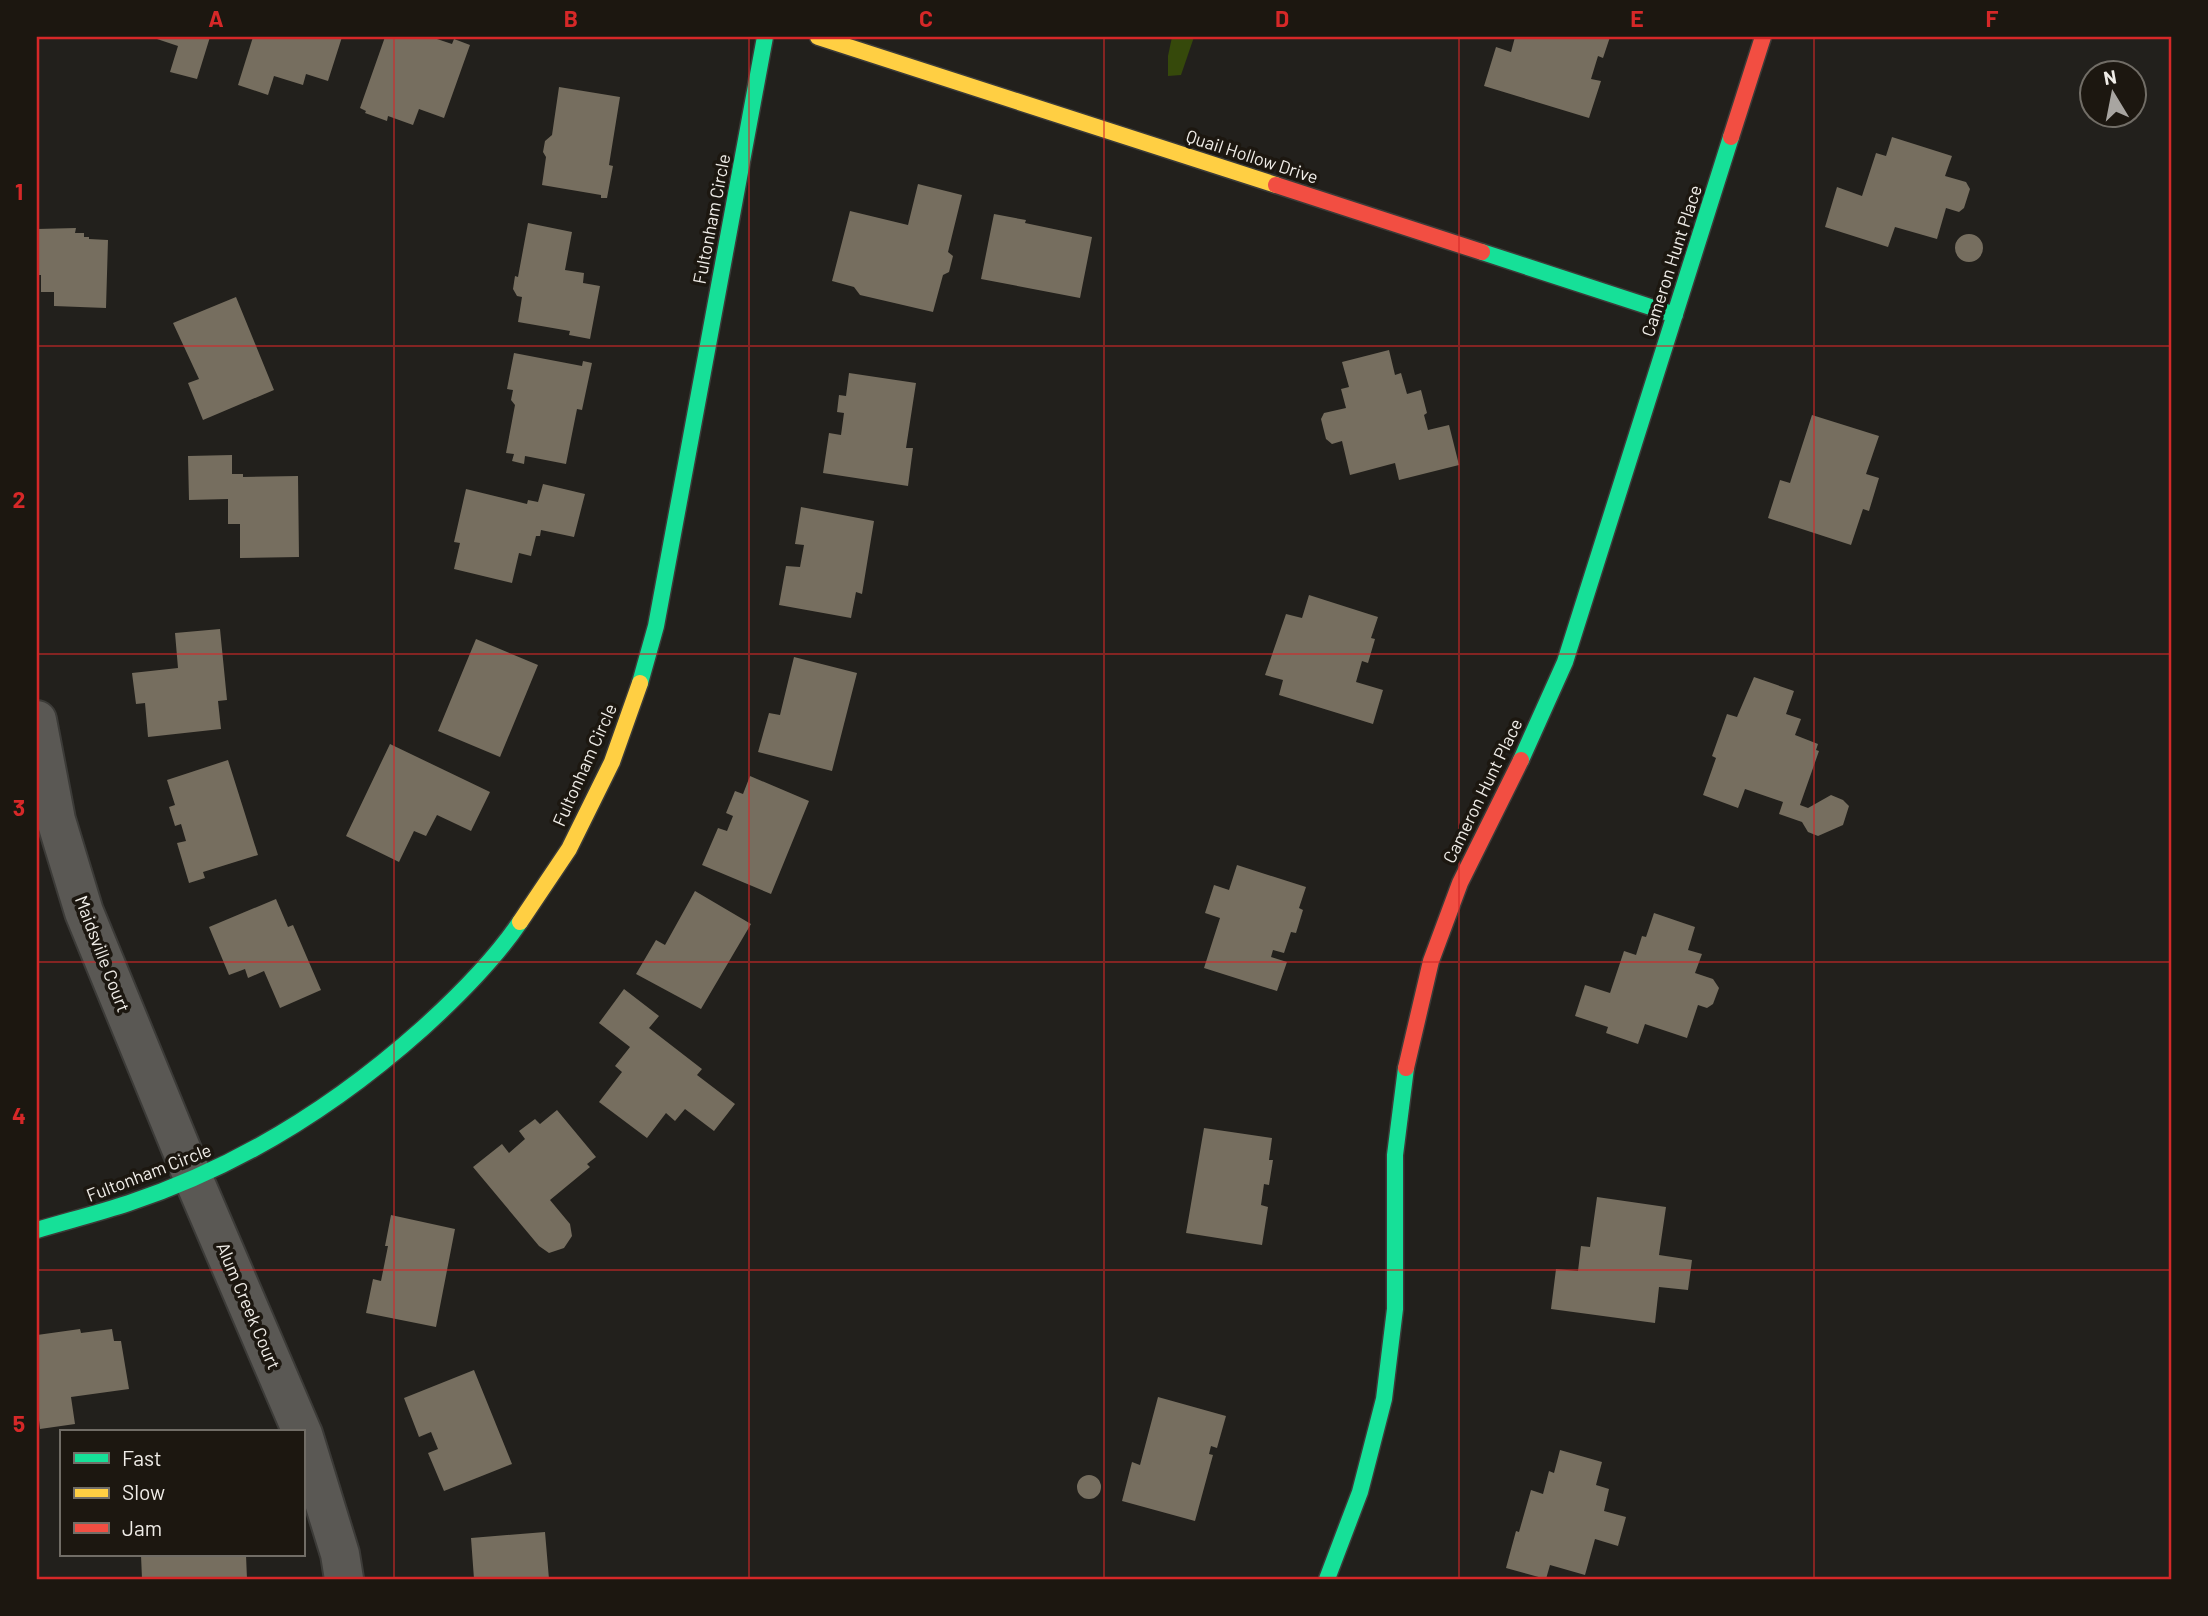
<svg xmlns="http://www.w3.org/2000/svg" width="2208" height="1616" font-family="Barlow,sans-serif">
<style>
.forest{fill:#36490b}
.building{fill:#766e5f}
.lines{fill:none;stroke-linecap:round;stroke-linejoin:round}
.street-casing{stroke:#3c3b38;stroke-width:42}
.fast-casing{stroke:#3c3b38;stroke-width:19}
.slow-casing{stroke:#3c3b38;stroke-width:19}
.jam-casing{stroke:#3c3b38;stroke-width:19}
.street{stroke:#5a5854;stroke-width:38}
.fast{stroke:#16e098;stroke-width:16}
.slow{stroke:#ffcf43;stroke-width:16}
.jam{stroke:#f24e42;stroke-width:16}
.grid{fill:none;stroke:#d62828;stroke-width:2;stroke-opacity:0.55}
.labels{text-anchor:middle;stroke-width:7;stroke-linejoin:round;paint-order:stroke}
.street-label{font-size:18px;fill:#f0ede8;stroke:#1c1710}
.neatline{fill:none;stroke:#d62828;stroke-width:2.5}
.grid-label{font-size:23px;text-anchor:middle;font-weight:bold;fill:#d62828}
</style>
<rect width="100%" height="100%" fill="#22201c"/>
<path class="forest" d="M1172 37H1194L1181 75 1168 76V56Z"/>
<path class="building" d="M151 37H210L197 79 170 72 178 46Z
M253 37H342L328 81 306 74 303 85 274 76 268 95 238 85Z
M385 37H431L452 44 454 39 470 45 444 118 419 109 413 125 388 116 387 121 365 113 366 111 360 108Z
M1515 37H1610L1603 58 1598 56 1591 79 1601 81 1589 118 1484 86 1496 47 1511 52Z
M559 87 620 97 609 165 613 166 607 198H601V195L542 185 546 157 543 152 545 141 552 135Z
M1892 137 1952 156 1945 176 1966 182 1970 189 1964 208 1959 212 1946 208 1937 239 1895 227 1888 247 1825 227 1837 187 1862 196 1876 153 1886 156Z
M918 184 962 195 948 252 953 256 949 272 943 275 933 312 860 295 854 287 832 281 850 211 908 225Z
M994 214 1026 220 1025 223 1092 237 1080 298 981 279Z
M528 223 572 232 565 270 584 273 583 283 600 286 590 339 569 335 570 331 518 322 522 297 517 296 513 289 515 276 518 277Z
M76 228 75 233H84V237H89V239L108 240 106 308 54 306V292H41V275H37V229Z
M1955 248a14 14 0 1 1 28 0a14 14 0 1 1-28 0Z
M236 297 274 390 203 420 188 383 199 379 173 323Z
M1389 350 1395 375 1401 373 1407 394 1421 390 1427 413 1424 415 1428 430 1449 425 1459 465 1399 480 1395 463 1350 475 1342 441 1332 444 1326 439 1321 419 1324 413 1346 408 1341 389 1349 387 1342 362Z
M514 353 582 366 583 361 592 363 582 410 577 409 566 464 525 456 524 464 512 461 514 454 506 453 515 405 511 400 513 390 507 389Z
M849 373 916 383 906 448H913L908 486 823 473 829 433 841 435 844 413 837 412 839 395 846 396Z
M1812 415 1879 436 1866 474 1879 478 1869 511 1863 509 1851 545 1768 518 1780 480 1790 483Z
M232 455V474H243V477L298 476 299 557 240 558V524H228V499L189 500 188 456Z
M543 484 585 494 574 537 541 530 540 536H536L531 556 519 553 512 583 454 569 460 543 454 542 466 489 527 504 528 500 538 502Z
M801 507 874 521 862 594 856 592 851 618 779 605 786 566 800 567 804 545 795 544Z
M1309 595 1378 617 1371 638 1375 639 1368 663 1362 661 1356 682 1383 690 1373 724 1279 695 1283 680 1265 675 1286 614 1302 618Z
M220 629 227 700 218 701 221 729 148 737 145 703 136 704 132 673 178 668 175 633Z
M476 639 538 665 500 757 438 731Z
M794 657 857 673 832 771 758 752 769 713 780 715Z
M1754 677 1794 691 1786 714 1801 719 1795 735 1818 744 1816 750 1819 751 1800 805 1808 808 1831 795 1843 800 1849 806 1843 825 1818 836 1808 832 1802 822 1779 814 1783 802 1745 789 1738 808 1703 795 1716 758 1712 756 1727 714 1737 717Z
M390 744 490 792 471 831 437 815 426 836 414 831 399 862 346 836Z
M228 760 258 855 203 872 205 878 189 883 177 843 186 841 181 824 175 826 169 807 175 805 167 780Z
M750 776 809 801 771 894 702 865 718 828 727 831 733 816 726 813 735 791 743 794Z
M1237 865 1306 887 1299 908 1303 910 1296 933 1291 932 1284 953 1273 950 1271 957 1287 962 1277 991 1204 968 1220 918 1205 913 1214 885 1229 890Z
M695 891 751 924 701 1009 636 974 656 940 665 945Z
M276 899 288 927 293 925 321 990 280 1008 264 971 248 978 245 969 229 975 209 927Z
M1654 913 1695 927 1688 950 1702 954 1695 973 1713 979 1719 988 1713 1004 1707 1008 1698 1005 1687 1038 1645 1024 1638 1044 1606 1033 1608 1027 1575 1016 1585 985 1610 993 1624 951 1636 955 1642 936 1646 937Z
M624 989 659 1016 649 1028 702 1069 697 1075 735 1104 714 1131 685 1109 675 1121 666 1113 647 1138 599 1102 622 1072 615 1066 630 1047 599 1023Z
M557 1110 596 1157 587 1164 590 1167 550 1200 570 1224 572 1236 564 1248 549 1253 539 1246 473 1167 502 1144 509 1153 525 1139 519 1131 535 1119 540 1124Z
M1204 1128 1272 1138 1269 1160H1273L1269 1185 1264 1184 1261 1205 1268 1207 1262 1245 1186 1233Z
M1597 1197 1666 1207 1659 1255 1692 1260 1688 1290 1659 1287 1655 1323 1551 1309 1556 1269 1578 1271 1581 1246 1590 1247Z
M391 1215 455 1229 436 1327 366 1313 373 1279 381 1281 388 1246H385Z
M80 1329 81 1333 112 1329 114 1341H121L129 1389 71 1397 75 1424 40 1429 37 1403V1335Z
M474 1370 512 1464 444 1491 428 1453 438 1449 431 1432 419 1437 404 1398Z
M1158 1397 1226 1416 1217 1448 1211 1446 1209 1454 1213 1455 1195 1521 1122 1501 1132 1462 1140 1465Z
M1560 1450 1602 1462 1596 1485 1609 1489 1604 1511 1626 1517 1618 1546 1595 1539 1585 1575 1550 1565 1546 1579 1506 1568 1516 1531 1519 1532 1531 1490 1543 1494 1549 1471 1554 1473Z
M1077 1487a12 12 0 1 1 24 0a12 12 0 1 1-24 0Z
M545 1532 549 1579H474L471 1538Z
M141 1555H246L247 1579H142Z"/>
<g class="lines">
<defs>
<path id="street" d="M37 720 56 820 84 912 194 1180 302 1432
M303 1434 340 1554 344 1579"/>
<path id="fast" d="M1482 252 1675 315
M640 683 656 626 765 37
M1521 760 1565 662 1731 137
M37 1230C67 1221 99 1213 129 1203 238 1167 338 1104 423 1028 456 998 495 959 520 922
M1327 1579 1360 1492 1384 1399 1395 1309V1155L1406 1068"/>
<path id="slow" d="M818 37 1276 185
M520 922 569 849 612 762 640 683"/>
<path id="jam" d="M1731 137 1763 37
M1276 185 1482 252
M1406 1068 1431 961 1460 883 1521 760"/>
</defs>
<use href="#street" class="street-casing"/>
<use href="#fast" class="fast-casing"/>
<use href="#slow" class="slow-casing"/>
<use href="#jam" class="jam-casing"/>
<use href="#street" class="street"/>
<use href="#fast" class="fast"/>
<use href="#slow" class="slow"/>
<use href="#jam" class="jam"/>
</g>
<path class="grid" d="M394 37V1579M749 37V1579M1104 37V1579M1459 37V1579M1814 37V1579M37 346H2171M37 654H2171M37 962H2171M37 1270H2171"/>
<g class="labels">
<g class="street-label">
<text transform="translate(1252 157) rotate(18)" y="6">Quail Hollow Drive</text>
<text transform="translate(712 219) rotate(-79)" y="6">Fultonham Circle</text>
<text transform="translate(1672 261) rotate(-72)" y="6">Cameron Hunt Place</text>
<text transform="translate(585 765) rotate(-66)" y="6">Fultonham Circle</text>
<text transform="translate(1483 791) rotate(-64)" y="6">Cameron Hunt Place</text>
<text transform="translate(102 954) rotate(69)" y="6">Maidsville Court</text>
<text transform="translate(149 1173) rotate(-21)" y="6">Fultonham Circle</text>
<text transform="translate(248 1306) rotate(67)" y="6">Alum Creek Court</text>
</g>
</g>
<rect width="2208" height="1616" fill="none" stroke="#1c1710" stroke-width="77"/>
<rect x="60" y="1430" width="245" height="126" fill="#1c1710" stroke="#716d66" stroke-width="2"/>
<rect x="74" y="1453" width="35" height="10" fill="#16e098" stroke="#716d66" stroke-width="2"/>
<text x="122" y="1466" font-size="21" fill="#f0ede8">Fast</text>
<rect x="74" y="1488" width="35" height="10" fill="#ffcf43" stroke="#716d66" stroke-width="2"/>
<text x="122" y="1500" font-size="21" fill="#f0ede8">Slow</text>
<rect x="74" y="1523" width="35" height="10" fill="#f24e42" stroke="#716d66" stroke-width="2"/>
<text x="122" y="1536" font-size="21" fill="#f0ede8">Jam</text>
<g transform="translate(2113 94) rotate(350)"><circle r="33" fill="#1c1710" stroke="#716d66" stroke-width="2"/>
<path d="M0-5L12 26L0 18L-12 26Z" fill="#a8a5a1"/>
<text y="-10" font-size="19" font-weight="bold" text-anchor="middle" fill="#f0ede8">N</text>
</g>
<rect x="38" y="38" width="2132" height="1540" class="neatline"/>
<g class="grid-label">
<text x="216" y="27">A</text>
<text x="571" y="27">B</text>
<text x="926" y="27">C</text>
<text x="1282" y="27">D</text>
<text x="1637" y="27">E</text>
<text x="1992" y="27">F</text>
<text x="19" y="200">1</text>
<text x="19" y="508">2</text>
<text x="19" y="816">3</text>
<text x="19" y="1124">4</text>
<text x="19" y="1432">5</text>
</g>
</svg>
